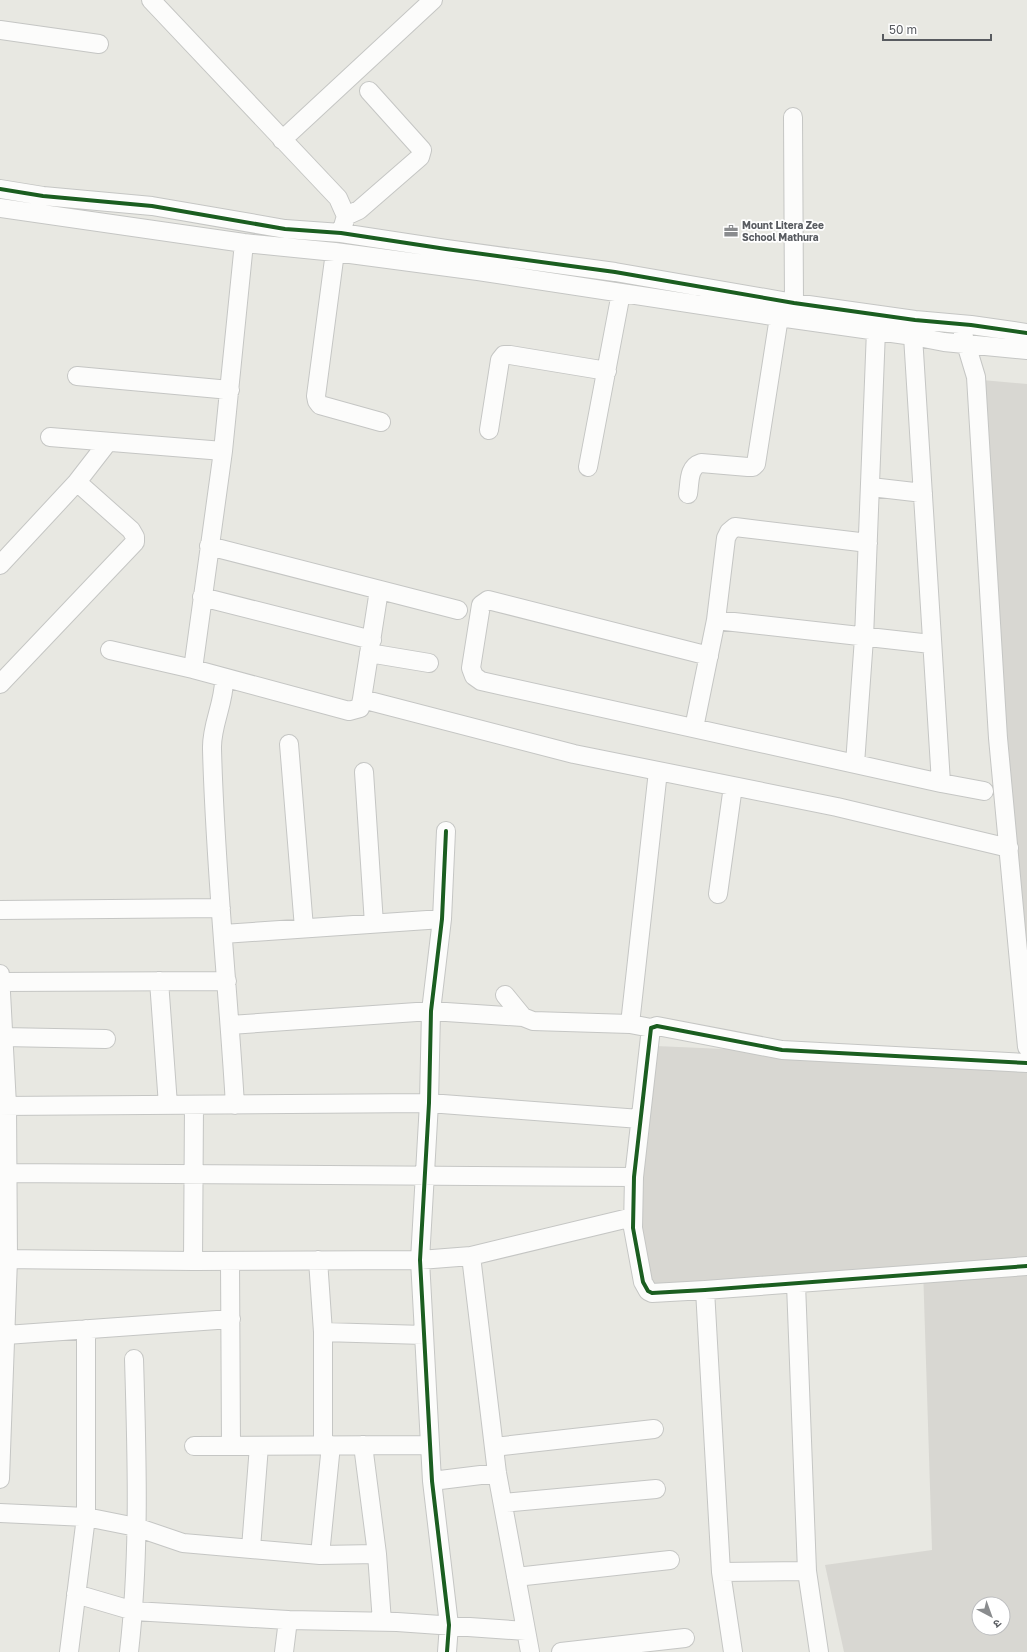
<svg xmlns="http://www.w3.org/2000/svg" width="1027" height="1652" font-family="'Golos Text','Noto Sans Devanagari',sans-serif">
<style>
.industrial{fill:#d8d7d2;fill-rule:evenodd}
.lines{fill:none;stroke-linecap:round;stroke-linejoin:round}
.minor-casing{stroke:#c5c6c4;stroke-width:20}
.minor{stroke:#fcfcfb;stroke-width:18}
.cycleway-casing{stroke:#fff;stroke-width:6}
.cycleway{stroke:#1b5e20;stroke-width:4}
.labels{text-anchor:middle;stroke-width:3.5;stroke-linejoin:round;paint-order:stroke}
.poi-label{font-size:10px;font-weight:bold;fill:#585b60;stroke:#fff;text-anchor:start}
</style>
<rect width="100%" height="100%" fill="#e8e8e2"/>
<path class="industrial" d="M982 380 1027 384V1652H844L825 1565 932 1550 923 1268 651 1288 637 1215 656 1046 1024 1062ZM979 1604H1003V1628H979Z"/>
<g class="lines">
<defs>
<path id="minor" d="M151 0 338 198 346 216 341 233
M0 30 99 44
M793 117 794 303
M282 140 433 0
M0 189 43 196 152 206 285 229 341 233 446 249 615 272 794 303 915 320 971 325 1027 333
M0 208 244 243 335 252 478 271 779 317 913 336 944 342 1027 350
M346 216 359 210 420 157 422 150 369 91
M335 252 316 396 317 401 320 405 381 422
M963 334 976 377 998 738 1027 1047
M77 376 230 390
M489 430 500 360 504 355H510L607 371
M50 437 223 451
M588 467 621 293
M871 487 923 493
M688 494C690 482 688 467 701 463L748 467H753L756 464 779 317
M209 546 458 610
M0 565 77 482 108 442
M202 597 372 640
M716 620 931 644
M110 650 193 669 223 451 244 243
M369 653 429 663
M709 656 488 600 481 605 471 668 474 676 481 681 941 783 913 336
M193 669 349 711 360 708 362 699 379 590
M224 678C225 702 211 725 212 749 215 868 228 987 235 1105
M0 684 135 542V537L131 530 77 482
M362 699 574 754 837 807 1009 848
M694 728 716 620 726 538 729 532 735 527 868 543
M289 744 304 928
M855 764 864 638 876 330
M364 772 374 924
M941 783 984 791
M446 831 442 919 431 1011 429 1103 420 1260 432 1481 449 1625 447 1652
M718 894 733 786
M0 910 221 908
M223 934 442 919
M0 974 7 1105 8 1259 0 1479
M159 981 168 1105
M0 982 227 981
M505 995 523 1017 533 1021 630 1024 651 1028 657 1026 782 1050 1027 1063
M630 1024 658 771
M230 1025 431 1011 523 1017
M651 1028 634 1177 633 1228 643 1282 648 1291 652 1293 705 1290 1027 1266
M3 1037 106 1039
M0 1106 429 1103 640 1119
M0 1173 634 1177
M471 1256 497 1473 530 1652
M0 1259 193 1261 420 1260 471 1256 633 1217
M318 1260 323 1332V1445
M193 1261 194 1105
M230 1261 231 1446
M796 1284 807 1571 819 1652
M705 1290 721 1572 733 1652
M323 1332 424 1335
M6 1335 231 1319
M363 1445 377 1554 382 1622
M194 1446 430 1445
M494 1447 654 1429
M432 1481 497 1473
M503 1503 656 1489
M0 1513 86 1517 136 1527 183 1543 320 1555 377 1554
M251 1548 259 1446
M320 1555 331 1445
M721 1572 807 1571
M516 1577 670 1560
M76 1594 134 1611 288 1620 397 1622 526 1631
M69 1652 86 1517V1329
M129 1652C140 1555 137 1456 134 1359
M284 1652 288 1620
M561 1652 685 1638"/>
</defs>
<use href="#minor" class="minor-casing"/>
<use href="#minor" class="minor"/>
<defs>
<path id="cycleway" d="M0 189 43 196 152 206 285 229 341 233 446 249 615 272 794 303 915 320 971 325 1027 333
M446 831 442 919 431 1011 429 1103 420 1260 432 1481 449 1625 447 1652
M1027 1063 782 1050 657 1026 651 1028 634 1177 633 1228 643 1282 648 1291 652 1293 705 1290 1027 1266"/>
</defs>
<use href="#cycleway" class="cycleway-casing"/>
<use href="#cycleway" class="cycleway"/>
</g>
<defs>
<symbol id="office-bare" viewBox="-9 -9 18 18"><path d="M-6-3h4V-5.5h4V-3h4V5H-6ZM-1-4.5V-3h2v-1.5ZM-6 0V1H6V0Z" fill="#8a8c8e" stroke="#fff" stroke-width="2.5" paint-order="stroke"/></symbol>
</defs>
<g fill-rule="evenodd">
<use href="#office-bare" x="721" y="221" width="20" height="20"/>
</g>
<g class="labels">
<g class="poi-label">
<text x="742" y="229">Mount Litera Zee<tspan x="742" dy="12">School Mathura</tspan></text>
</g>
</g>
<g transform="translate(991 1616) rotate(139)"><circle r="19" fill="#ffffff" stroke="#bcbdbf"/>
<path d="M0-3L7 15L0 10L-7 15Z" fill="#8a8c8e"/>
<text y="-6" font-size="11" font-weight="bold" text-anchor="middle" fill="#585b60">उ</text>
</g>
<path d="M883 34v6h108v-6" fill="none" stroke="#585b60" stroke-width="2"/>
<text x="889" y="34" font-size="12" fill="#585b60" stroke="#ffffff" stroke-width="3" paint-order="stroke">50 m</text>
</svg>
